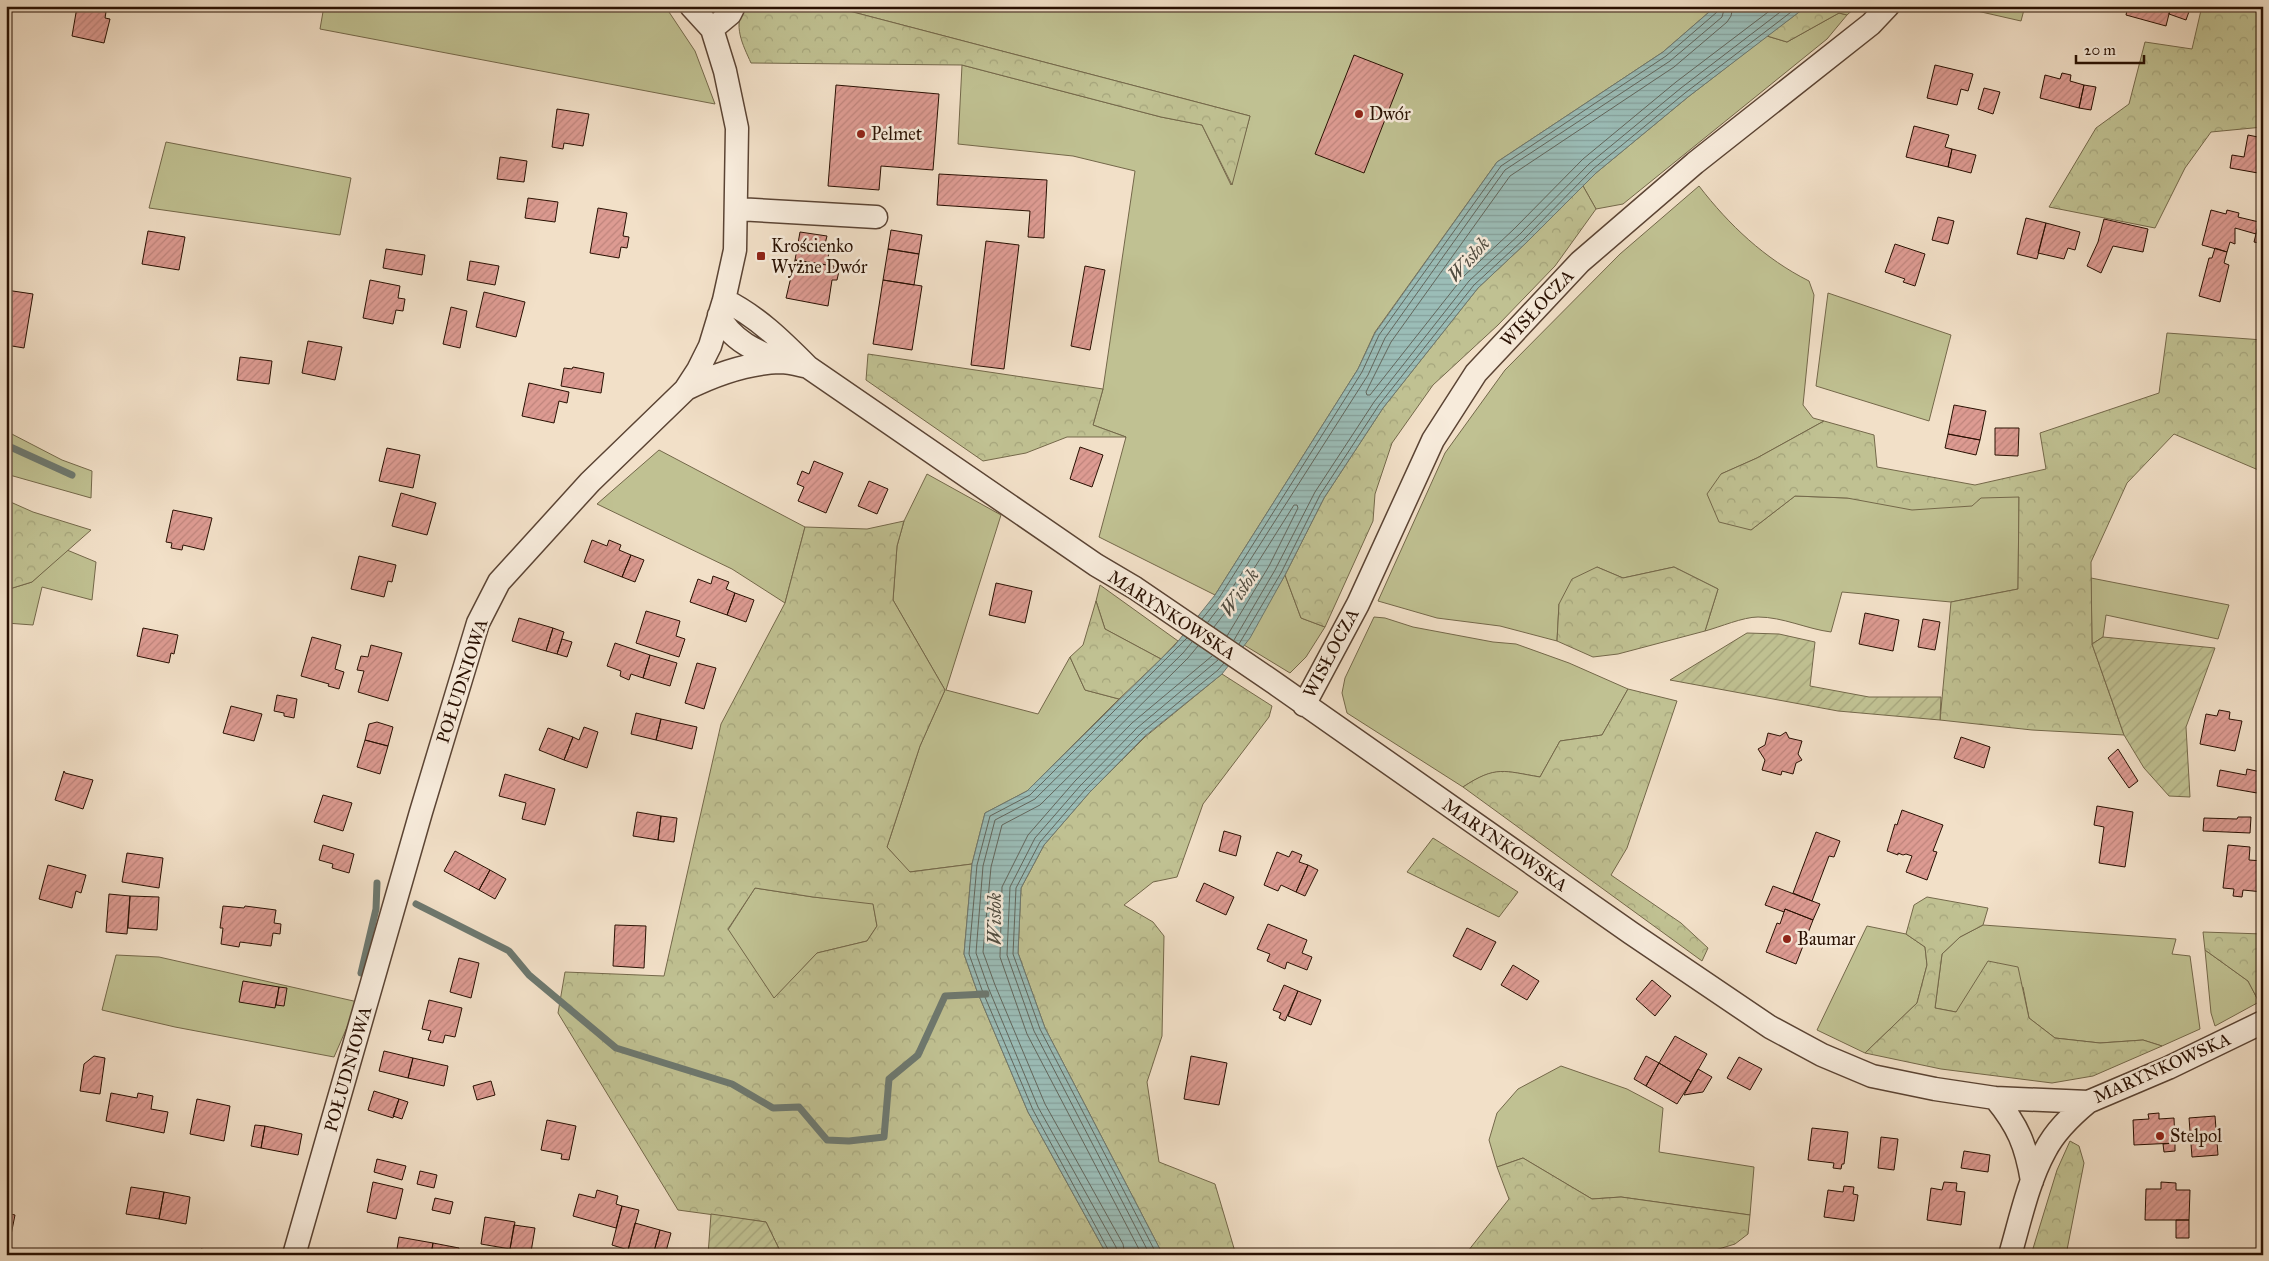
<svg xmlns="http://www.w3.org/2000/svg" width="2269" height="1261" font-family="'IM FELL Great Primer',serif">
<style>
.green{fill:#c0c192;stroke:#74684a}
.forest{fill:url(#forest-crowns);stroke:#74684a;fill-rule:evenodd}
.garden{fill:url(#garden-furrows);stroke:#74684a}
.water{fill:url(#water-rules);stroke:#6d786f}
.lines{fill:none;stroke-linecap:round;stroke-linejoin:round}
.shore{stroke:#62665c;stroke-width:1}
.stream{stroke:#6d786f;stroke-width:7}
.building{fill:url(#building-hatch);stroke:#291002}
.minor-casing{stroke:#5b4434;stroke-width:25}
.minor{stroke:#f7ebdb;stroke-width:22}
.poi-dot{fill:#8f2418;stroke:#f7ebdb;stroke-width:2}
.labels{text-anchor:middle;stroke-width:5;stroke-linejoin:round;paint-order:stroke}
.poi-label{font-size:18px;fill:#291002;stroke:#f7ebdb;text-anchor:start}
.street-label{font-size:18px;fill:#291002;stroke:#f7ebdb}
.water-label{font-size:19px;font-style:italic;fill:#514d41;stroke:#f7ebdb}
</style>
<defs>
<pattern id="forest-crowns" width="20" height="18" patternUnits="userSpaceOnUse" patternTransform="scale(1.25)"><rect width="20" height="18" fill="#c0c192"/><path d="M2 6a3 3 0 1 1 6 0M12 15a3 3 0 1 1 6 0" fill="none" stroke="#a5a57c"/></pattern>
<pattern id="garden-furrows" width="10" height="10" patternUnits="userSpaceOnUse" patternTransform="scale(1.25)"><rect width="10" height="10" fill="#c0c192"/><path d="M-1 1l2-2M0 10L10 0M9 11l2-2" fill="none" stroke="#a5a57c"/></pattern>
<pattern id="water-rules" width="6" height="5" patternUnits="userSpaceOnUse" patternTransform="scale(1.25)"><rect width="6" height="5" fill="#9bbdb7"/><path d="M0 2.5h6" fill="none" stroke="#86a19c"/></pattern>
<pattern id="building-hatch" width="6" height="6" patternUnits="userSpaceOnUse" patternTransform="scale(1.25)"><rect width="6" height="6" fill="#dd9b92"/><path d="M-1 1l2-2M0 6l6-6M5 7l2-2" fill="none" stroke="#be847c"/></pattern>
</defs>
<rect width="100%" height="100%" fill="#f2e0c8"/>
<filter id="stains"><feTurbulence type="fractalNoise" baseFrequency=".004" numOctaves="4"/><feColorMatrix values="0 0 0 0 .2 0 0 0 0 .09 0 0 0 0 .02 0 0 0 .5 -.17"/></filter>
<radialGradient id="worn" r=".72"><stop offset=".6" stop-color="#630" stop-opacity="0"/><stop offset="1" stop-color="#630" stop-opacity=".3"/></radialGradient>
<path class="green" d="M324 6H665L695 51 715 104 320 29Z
M830 6H1716L1663 52 1497 162 1375 332 1358 369 1215 595 1099 537 1126 437 1093 425 1103 389 1135 171 1073 156 958 144 962 65 1161 117 1202 125 1231 185 1250 116Z
M1955 6H2025L2021 21Z
M1839 13 1847 15 1827 39 1623 204 1596 209 1583 186 1596 173 1688 97 1767 36 1787 42Z
M166 142 351 178 340 235 149 208Z
M1699 186C1729 225 1765 259 1809 281L1814 295 1803 405 1813 418 1824 421 1757 458 1721 474 1751 530 1795 496 1847 498 2019 496 2018 589 1951 602 1842 592 1831 632C1807 629 1783 617 1758 617 1743 617 1720 627 1705 631L1718 589 1674 567 1623 578 1597 567 1559 604 1557 641 1500 626 1437 618 1378 601 1445 453 1505 370 1620 254Z
M1828 293 1951 335 1929 421 1816 386Z
M6 431 62 460 92 471 91 498 6 474Z
M659 450 805 527 785 603 732 569 597 504Z
M927 474 1001 515 946 690 1038 714 1070 657 1085 690 1119 699 1027 791 985 813 972 864 909 872 887 847 920 746 945 690 893 600 897 546 904 521Z
M67 550 96 562 92 600 42 587 33 625 6 623V590L32 582Z
M1285 575 1301 618 1325 627 1306 657 1290 673 1244 645Z
M2091 578 2229 605 2218 639 2106 615 2103 637 2092 644Z
M1100 585 1178 641 1161 659 1105 629 1096 601Z
M1374 617 1385 618 1413 627 1493 642 1516 644 1569 663 1628 689 1602 735 1560 741 1540 777C1504 771 1495 766 1463 787L1347 713 1342 693 1345 678Z
M755 888 813 897 873 903 877 926 867 941 817 953 774 999 728 930Z
M1983 925 2176 939 2172 954 2190 956 2200 1029 2162 1046 2143 1040 2100 1043 2055 1038 2029 1018 2023 987 1956 1012 1935 1008 1942 954 1960 937Z
M1867 926 1906 934 1925 947 1927 965 1917 1003 1865 1053 1817 1030Z
M2205 950 2248 981 2259 1002 2215 1026 2211 1013Z
M116 955 159 957 358 1002 334 1057 175 1027 102 1010Z
M1561 1066 1627 1089 1663 1108 1659 1152 1754 1167 1750 1215 1621 1197 1592 1199 1523 1158 1497 1167 1489 1140 1497 1113 1518 1089Z"/>
<path class="forest" d="M745 6H830L1250 116 1232 185 1202 125 1161 117 962 65 751 63C743 45 732 25 745 6Z
M1807 6H1857L1847 15 1839 13 1787 42 1767 36Z
M2202 6H2263V127L2211 132 2185 168 2155 228 2049 207 2096 128 2129 104 2145 42 2192 49Z
M1583 186 1596 209 1555 266 1498 325 1433 385 1392 443 1375 494 1373 521 1325 627 1301 618 1285 575 1324 498 1383 408 1478 288 1527 242Z
M2167 333 2263 340V472L2174 434 2127 483 2091 562 2092 644 2124 735 2032 730 1940 720 1951 602 2018 589 2019 497 1981 498 1972 506 1912 510 1847 498 1795 496 1751 530 1719 522 1707 494 1721 474 1757 458 1824 421 1874 435 1877 467 1975 485 2046 469 2040 433 2159 393Z
M868 354 1103 389 1093 425 1126 437H1067L1026 453 983 461 866 380Z
M6 500 33 512 91 530 32 582 6 590Z
M904 521 897 546 893 600 945 690 920 746 887 847 910 872 972 864 964 954 977 991 1028 1112 1107 1255H782L766 1222 678 1210 558 1013 565 972 664 976 721 724 785 603 805 527 867 529ZM755 888 813 897 873 904 877 926 867 941 817 953 774 998 728 929Z
M1597 567 1623 578 1674 567 1718 589 1705 631 1618 654 1593 657 1557 641 1559 604 1572 579Z
M1096 601 1105 629 1161 659 1119 699 1085 690 1070 657 1083 645Z
M1222 674 1272 706 1269 717 1203 804 1177 877 1153 882 1124 905 1153 922 1164 936 1162 1036 1147 1082 1159 1162 1215 1184 1236 1255H1163L1045 1028 1018 953 1021 888 1044 845 1089 793 1145 737Z
M1628 689 1677 701 1627 848 1611 875 1681 923 1708 948 1702 961 1463 787C1496 765 1504 771 1540 777L1560 741 1602 735Z
M1433 838 1518 892 1499 917 1407 872Z
M1927 897 1988 908 1983 925 1960 937 1942 954 1935 1008 1956 1012 1988 961 2018 967 2029 1018 2055 1038 2100 1043 2143 1040 2162 1046 2093 1076 2052 1083 1941 1069 1865 1053 1917 1003 1927 965 1925 947 1906 934 1914 905Z
M2203 932 2263 934V1000L2259 1002 2248 981 2205 950Z
M2070 1141 2079 1146 2084 1163 2066 1255H2031L2057 1170Z
M1523 1158 1592 1199 1621 1197 1750 1215 1748 1234 1735 1244 1699 1255H1468V1251L1509 1199 1497 1167Z"/>
<path class="garden" d="M1747 633 1779 634 1815 642 1810 686 1869 697H1941L1940 720 1838 711 1670 680Z
M2103 637 2215 648 2186 727 2190 797 2169 796 2144 768 2124 735 2092 644Z
M711 1214 766 1222 782 1255H708Z"/>
<path class="water" d="M1716 6H1807L1688 97 1596 173 1527 242 1478 288 1383 408 1324 498 1285 575 1250 638 1222 674 1145 736 1089 793 1044 845 1021 888 1018 953 1045 1028 1163 1255H1107L1028 1112 977 991 964 954 972 864 985 813 1027 791 1175 645 1215 595 1358 369 1375 333 1497 162 1663 52Z"/>
<g class="lines">
<path class="shore" d="M1733 6 1731 16 1727 22 1674 67 1510 176 1391 342 1366 392 1367 395H1370L1464 276 1514 229 1583 159 1676 82 1776 6
M1202 619 1219 598 1362 372 1379 335 1501 166 1666 56 1717 12 1719 6
M1208 622 1224 601 1368 375 1385 338 1505 170 1670 61 1722 17 1725 6
M1214 627 1231 605 1294 505H1297L1298 508 1269 566 1227 636
M1234 640 1275 570 1315 492 1374 402 1469 281 1520 234 1589 164 1681 88 1788 6
M1239 644 1281 573 1320 495 1379 405 1474 285 1524 239 1593 169 1685 93 1799 6
M1111 1255 1033 1110 982 990 969 954 977 865 990 816 1030 795 1187 638
M1118 1255 1116 1247 1038 1107 988 987 976 953 983 866 995 820 1035 799 1183 653 1192 642
M1125 1255 1123 1244 1045 1104 995 985 983 952 991 867 1002 825 1040 805 1188 658 1198 646
M1142 1255 1027 1034 1000 957 1002 887 1028 835 1075 781 1132 723 1212 656
M1150 1255 1034 1031 1007 955 1010 887 1035 838 1080 786 1137 728 1218 660
M1157 1255 1040 1029 1013 954 1016 888 1040 842 1085 790 1141 733 1218 670 1224 663"/>
<path class="stream" d="M6 445 72 475
M416 904 509 951 529 975 616 1048 732 1084 773 1108 799 1107 827 1140 849 1141 884 1137 889 1079 918 1055 945 996 986 994
M361 973 376 909 377 883"/>
</g>
<path class="building" d="M2128 6H2171L2166 26 2126 15Z
M2171 6H2191L2186 20 2169 14Z
M77 7 106 12 105 18 110 19 104 43 72 36Z
M1354 55 1403 74 1364 173 1315 154Z
M1935 65 1973 74 1968 91 1961 89 1957 105 1927 98Z
M2062 73 2071 75 2070 81 2084 85 2079 108 2040 98 2045 75 2060 79Z
M836 85 939 94 933 170 881 166 879 190 828 186Z
M2084 85 2096 87 2091 110 2079 108Z
M1984 88 2000 92 1993 114 1978 109Z
M557 109 589 114 583 146 564 143 563 149 552 147Z
M1914 126 1949 135 1945 147 1952 149 1948 167 1906 157Z
M2248 135 2263 138 2258 173 2230 168 2232 155 2244 157Z
M1952 149 1976 155 1971 173 1948 167Z
M500 157 527 161 524 182 497 179Z
M939 174 1047 180 1044 238 1028 237 1030 211 937 205Z
M528 198 558 202 555 222 525 218Z
M598 208 627 213 623 236 629 237 627 248 621 247 619 258 590 253Z
M2211 210 2226 214 2227 210 2239 213 2238 217 2259 222 2256 234 2235 228V244L2230 242 2227 252 2202 245Z
M1938 217 1954 221 1948 244 1932 240Z
M2026 218 2046 223 2037 259 2017 254Z
M2104 219 2148 229 2143 252 2113 246 2101 273 2087 266 2098 242Z
M2259 222 2263 224V244L2254 242Z
M2046 223 2080 232 2075 250 2068 248 2064 259 2038 253Z
M891 230 922 235 919 254 888 249Z
M148 231 185 237 179 270 142 264Z
M800 232 827 236 825 244 830 245 827 265 795 260Z
M986 241 1019 245 1004 369 971 365Z
M1895 244 1925 254 1915 286 1903 282 1905 279 1885 272Z
M2215 248 2227 252 2224 263 2229 265 2220 302 2199 296 2209 258H2212Z
M386 249 425 255 422 275 383 268Z
M888 249 919 254 914 285 883 280Z
M795 260 834 266V270L839 271 837 280H832L828 306 786 298Z
M470 261 499 266 495 285 467 280Z
M1085 266 1105 270 1090 350 1071 346Z
M370 280 400 286 398 298 405 299 403 311 396 310 393 324 363 318Z
M883 280 922 286 912 350 873 344Z
M6 290 33 294 24 348 6 345Z
M484 292 525 302 516 337 476 327Z
M451 307 467 311 460 348 443 344Z
M308 341 342 347 335 380 302 373Z
M240 357 272 361 269 384 237 380Z
M573 367 604 373 601 393 561 386 564 368 572 369Z
M529 383 569 392 567 403 559 401 554 423 522 416Z
M1954 405 1986 411 1980 440 1948 434Z
M1995 428H2019L2018 456 1995 455Z
M1948 434 1980 440 1976 455 1945 448Z
M1080 447 1103 455 1092 487 1070 479Z
M387 448 420 455 413 488 379 481Z
M814 461 843 473 826 513 798 501 804 487 797 484 802 471 809 474Z
M869 481 888 489 877 514 858 506Z
M401 493 436 503 427 535 392 526Z
M173 510 212 518 204 550 183 545 182 550 171 548 172 543 166 542Z
M592 540 607 546 609 540 621 545 619 550 631 555 622 577 584 562Z
M631 555 644 560 635 582 622 577Z
M359 556 396 565 392 582 388 581 384 597 351 589Z
M713 576 729 582 726 589 735 593 727 615 690 602 698 579 711 584Z
M996 583 1032 591 1025 623 989 615Z
M735 593 754 600 746 622 727 615Z
M646 611 680 621 676 636 685 639 679 657 636 643Z
M1865 613 1899 620 1893 651 1859 644Z
M519 618 553 628 546 651 512 641Z
M1923 619 1940 622 1935 650 1918 647Z
M143 628 178 635 174 654 171 653 169 663 137 656Z
M553 628 564 632 557 654 546 651Z
M312 637 341 645 335 669 344 672 339 689 328 686 329 684 301 676Z
M562 639 572 642 567 657 557 654Z
M615 643 650 655 643 678 631 674 629 680 620 676 621 671 607 666Z
M371 645 402 653 388 701 358 692 364 671 357 670 361 656 368 657Z
M650 655 677 663 670 686 643 678Z
M697 663 716 668 704 709 685 703Z
M277 695 297 699 294 718 284 716V713L274 711Z
M231 706 262 714 254 741 223 733Z
M2219 710 2230 712 2229 719 2242 721 2235 751 2200 744 2206 714 2217 716Z
M636 713 661 719 656 740 631 734Z
M661 719 697 727 692 749 656 740Z
M377 722 393 727 388 746 365 740 369 724Z
M584 727 598 732 587 768 564 760 573 737 579 740Z
M548 728 573 737 564 760 539 750Z
M1786 732 1789 738 1802 741 1798 754 1802 760 1796 763 1793 774 1782 771 1781 775 1762 770 1765 760 1758 749 1765 745 1768 733 1780 736Z
M1961 737 1990 747 1984 768 1954 758Z
M365 740 388 746 380 774 357 767Z
M2118 749 2138 781 2129 788 2108 758Z
M2247 769 2261 772 2257 793 2217 786 2220 770 2246 775Z
M64 771 65 773 93 780 83 809 55 800Z
M505 774 555 789 545 825 522 819 526 803 499 796Z
M323 795 352 803 343 831 314 822Z
M2097 806 2133 812 2125 867 2099 863 2104 827 2094 825Z
M1902 810 1943 825 1933 851 1937 852 1927 880 1906 872 1912 856 1906 854 1903 855 1898 853V855L1887 851 1895 824 1897 825Z
M637 812 661 816 658 840 633 836Z
M661 816 677 818 674 842 658 840Z
M2238 817H2251L2250 833 2203 831 2204 818 2237 819Z
M1224 831 1241 836 1236 856 1219 851Z
M1816 832 1840 841 1834 857 1829 856 1812 901 1793 893Z
M323 845 354 854 349 873 332 868 333 864 319 860Z
M2228 845 2250 847 2249 860 2263 861V892L2243 890 2242 897 2233 896 2234 889 2223 888Z
M455 851 490 870 479 890 444 871Z
M1292 851 1302 855 1299 862 1308 865 1296 892 1281 885 1278 891 1264 885 1277 852 1289 857Z
M127 853 163 858 159 888 122 882Z
M48 865 86 875 81 893 76 891 72 908 39 899Z
M1308 865 1318 870 1305 896 1296 892Z
M490 870 506 879 495 899 479 890Z
M1204 883 1234 897 1226 915 1196 901Z
M1773 886 1820 904 1813 920 1785 909 1784 912 1765 905Z
M109 894 130 896 127 934 106 932Z
M130 896 159 897 157 930 128 928Z
M223 906 244 908 245 906 276 910 274 923 281 924 280 934 273 933 271 946 240 942 239 947 221 944 223 928H220Z
M1785 909 1813 920 1796 964 1766 952 1777 923 1780 924Z
M1268 924 1307 940 1302 953 1312 957 1307 970 1287 962 1285 969 1267 961 1270 954 1257 949Z
M615 925 646 926 644 968 613 966Z
M1467 928 1496 942 1481 970 1453 956Z
M459 958 479 963 471 998 450 992Z
M1513 965 1539 981 1527 1000 1501 985Z
M1652 980 1671 996 1655 1016 1636 999Z
M243 981 279 987 275 1008 239 1002Z
M1284 985 1298 991 1285 1021 1279 1018 1281 1013 1273 1010Z
M279 987 287 988 284 1006 276 1005Z
M1298 991 1321 1000 1311 1025 1288 1016Z
M429 1000 462 1008 455 1037 445 1035 443 1043 428 1040 431 1031 422 1029Z
M1675 1036 1707 1054 1691 1082 1659 1063Z
M384 1051 413 1058 408 1078 379 1071Z
M94 1056 105 1058 100 1094 80 1091 84 1064Z
M1191 1056 1227 1063 1219 1105 1184 1099Z
M1646 1056 1659 1063 1646 1086 1634 1079Z
M1739 1057 1762 1069 1750 1090 1727 1078Z
M413 1058 448 1066 444 1086 408 1078Z
M1659 1063 1691 1082 1677 1104 1646 1086Z
M1698 1069 1712 1077 1703 1092 1684 1095Z
M491 1081 495 1095 477 1100 473 1086Z
M374 1091 399 1099 393 1118 368 1110Z
M111 1093 137 1098 138 1093 153 1096 151 1109 168 1112 164 1133 106 1121Z
M197 1099 230 1106 224 1141 190 1134Z
M399 1099 408 1102 402 1119 393 1116Z
M2159 1113V1119L2174 1118 2175 1143 2134 1145 2133 1120 2149 1119 2148 1114Z
M2215 1116 2218 1155 2192 1157 2189 1118Z
M547 1120 576 1126 569 1160 561 1159 562 1154 541 1150Z
M255 1125 265 1126 261 1148 251 1146Z
M265 1126 302 1134 298 1155 261 1148Z
M1812 1128 1848 1132 1844 1164H1842L1841 1169 1833 1168 1834 1163 1808 1160Z
M1881 1137 1898 1139 1894 1170 1878 1168Z
M2175 1143V1151L2164 1152 2163 1144Z
M1964 1151 1990 1155 1988 1172 1961 1168Z
M377 1159 406 1166 402 1180 374 1172Z
M420 1171 437 1175 434 1188 417 1184Z
M373 1182 403 1189 396 1219 367 1212Z
M1944 1182 1957 1183 1956 1191 1965 1192 1961 1225 1927 1220 1931 1188 1942 1190Z
M2161 1182 2176 1183V1190H2190L2189 1220H2145L2146 1189H2161Z
M1844 1186 1854 1187 1853 1194 1858 1195 1854 1221 1824 1217 1828 1190 1843 1192Z
M131 1187 164 1192 159 1219 126 1214Z
M597 1190 618 1196 616 1204 622 1206 616 1228 573 1216 579 1194 595 1198Z
M164 1192 190 1197 186 1224 159 1219Z
M435 1198 453 1202 450 1214 432 1210Z
M622 1206 639 1210 628 1250 612 1245Z
M6 1213 15 1215 10 1240 6 1239Z
M485 1217 515 1222 510 1249 481 1244Z
M2176 1220H2189V1238H2176Z
M635 1223 660 1230 653 1255 628 1250Z
M514 1225 535 1228 531 1252 510 1249Z
M660 1230 671 1233 665 1255H653Z
M399 1237 433 1243 431 1255H396Z
M433 1243 459 1248 458 1255H431Z
M201 1249 233 1255H200Z"/>
<g class="lines">
<defs>
<path id="minor" d="M712 29 730 14 734 6
M737 209 876 217
M724 300C757 316 782 341 808 367L1096 565 1135 588 1276 684 1631 933 1770 1027 1822 1055 1872 1076 1935 1089 1995 1098 2088 1102 2168 1068 2263 1022
M719 315C730 340 758 352 782 362
M686 389C716 374 747 363 780 362 789 362 799 365 808 367
M1304 705 1358 604 1433 440 1476 373 1580 262 1695 163 1871 24 1888 6
M1995 1098C2018 1126 2026 1145 2032 1181
M294 1255 421 812 478 623 499 582 590 482 685 390 698 370 710 346 724 300 735 250 737 128 725 71 712 29 691 6
M2010 1255C2020 1221 2028 1182 2045 1151 2055 1131 2071 1116 2088 1102"/>
</defs>
<use href="#minor" class="minor-casing"/>
<use href="#minor" class="minor"/>
</g>
<g class="poi-dot">
<circle cx="1359" cy="114" r="5"/>
<circle cx="861" cy="134" r="5"/>
<rect x="756" y="251" width="10" height="10" rx="2.5"/>
<circle cx="1787" cy="939" r="5"/>
<circle cx="2160" cy="1136" r="5"/>
</g>
<g class="labels">
<g class="poi-label">
<text x="1369" y="120">Dwór</text>
<text x="871" y="140">Pelmet</text>
<text x="771" y="252">Krościenko<tspan x="771" dy="21">Wyżne Dwór</tspan></text>
<text x="1797" y="945">Baumar</text>
<text x="2170" y="1142">Stelpol</text>
</g>
<g class="street-label">
<text transform="translate(1537 308) rotate(-47)" y="6">WISŁOCZA</text>
<text transform="translate(1172 615) rotate(33)" y="6">MARYNKOWSKA</text>
<text transform="translate(1331 653) rotate(-62)" y="6">WISŁOCZA</text>
<text transform="translate(462 681) rotate(-72)" y="6">POŁUDNIOWA</text>
<text transform="translate(1505 845) rotate(35)" y="6">MARYNKOWSKA</text>
<text transform="translate(2162 1068) rotate(-24)" y="6">MARYNKOWSKA</text>
<text transform="translate(348 1069) rotate(-74)" y="6">POŁUDNIOWA</text>
</g>
<g class="water-label">
<text transform="translate(1468 259) rotate(-48)" y="7">Wisłok</text>
<text transform="translate(1239 592) rotate(-55)" y="7">Wisłok</text>
<text transform="translate(994 919) rotate(-90)" y="7">Wisłok</text>
</g>
</g>
<rect width="2269" height="1261" fill="none" stroke="#f2e0c8" stroke-width="25"/>
<rect x="8" y="8" width="2254" height="1246" fill="none" stroke="#291002" stroke-width="2.5"/>
<rect x="12" y="12" width="2244" height="1236" fill="none" stroke="#291002"/>
<path d="M2076 55v8h68v-8" fill="none" stroke="#291002" stroke-width="2.5"/>
<text x="2084" y="55" font-size="15" fill="#291002" stroke="#f7ebdb" stroke-width="4" paint-order="stroke">20 m</text>
<rect width="100%" height="100%" filter="url(#stains)"/>
<rect width="100%" height="100%" fill="url(#worn)"/>
</svg>
